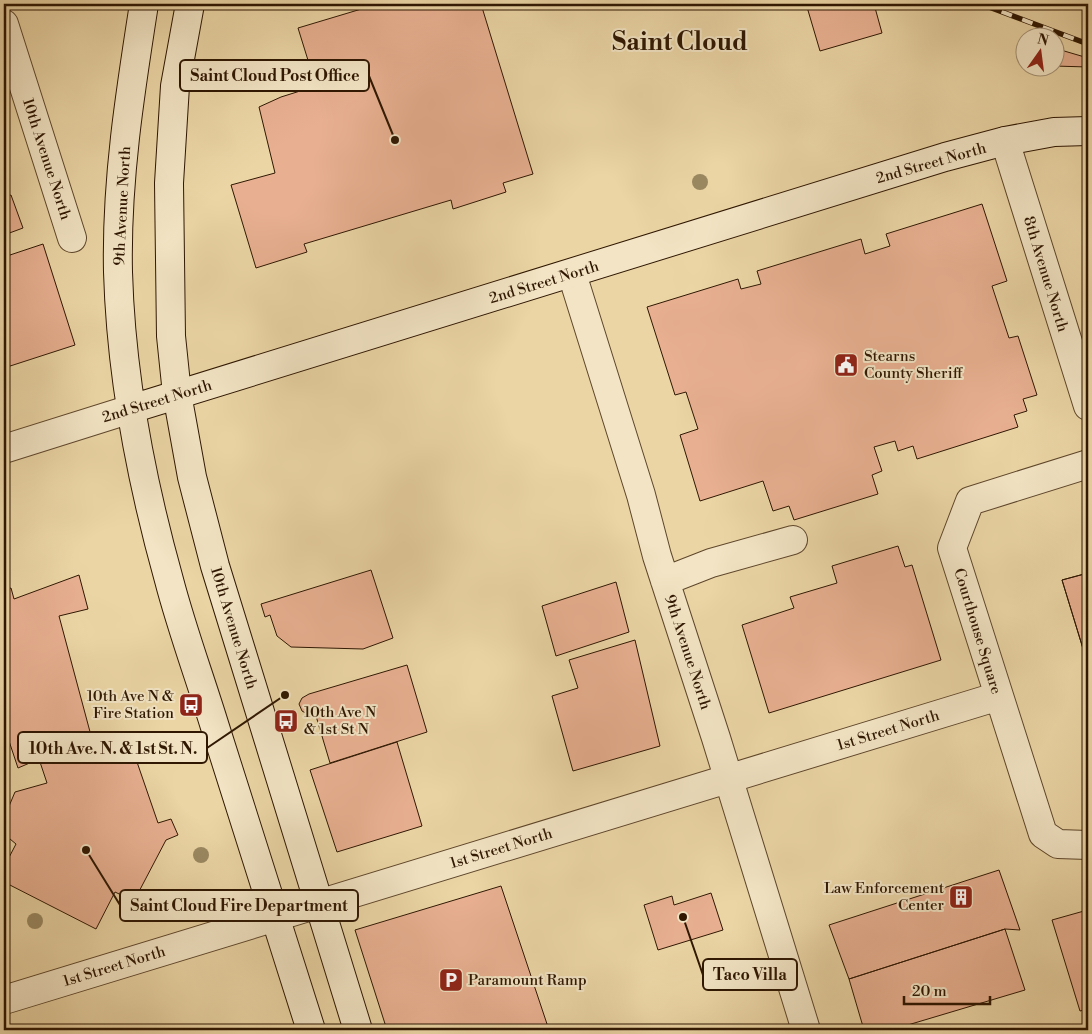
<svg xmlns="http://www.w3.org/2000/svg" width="1092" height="1034" font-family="'Libre Bodoni',serif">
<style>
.building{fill:#e8b091;stroke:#2f1702}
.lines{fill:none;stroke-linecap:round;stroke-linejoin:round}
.minor-casing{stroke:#5e462b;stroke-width:30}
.tertiary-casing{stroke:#5e462b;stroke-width:30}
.secondary-casing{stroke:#2f1702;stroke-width:30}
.minor{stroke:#f2e4c4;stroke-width:28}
.tertiary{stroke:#f2e4c4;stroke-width:28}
.secondary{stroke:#f2e4c4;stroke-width:28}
.rail-casing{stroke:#2f1702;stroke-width:5.5}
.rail{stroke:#f2e4c4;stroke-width:4;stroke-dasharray:11;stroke-linecap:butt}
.tree{fill:#9a8861}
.labels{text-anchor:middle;stroke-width:4;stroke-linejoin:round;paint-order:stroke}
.street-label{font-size:15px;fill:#2f1702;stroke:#f2e4c4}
.poi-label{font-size:15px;fill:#2f1702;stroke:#f2e4c4;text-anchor:start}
.town-label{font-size:25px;font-weight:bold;fill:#2f1702;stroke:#f2e4c4}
.leader{fill:none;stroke:#2f1702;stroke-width:2}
.callout-dot{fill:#2f1702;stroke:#f2e4c4;stroke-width:2}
.callout{fill:#f2e4c4;stroke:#2f1702;stroke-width:2}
.callout-label{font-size:16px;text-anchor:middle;font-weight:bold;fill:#2f1702}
</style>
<rect width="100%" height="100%" fill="#ebd5a5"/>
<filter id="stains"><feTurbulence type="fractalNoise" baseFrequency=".004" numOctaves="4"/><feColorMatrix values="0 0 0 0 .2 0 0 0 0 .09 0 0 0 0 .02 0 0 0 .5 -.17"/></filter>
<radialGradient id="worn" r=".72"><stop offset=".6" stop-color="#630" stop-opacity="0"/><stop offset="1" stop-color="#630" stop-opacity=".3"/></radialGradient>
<path class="building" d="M378 4H481L533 174 503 183 506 192 453 209 451 200 304 244 307 252 256 268 231 185 275 173 259 107 281 97 316 86 298 28Z
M820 4H874L882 33 820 51 807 7Z
M1054 48 1088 58V67L1054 66Z
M11 195 23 228 4 235V197Z
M982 204 1007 281 992 286 1009 338 1018 336 1037 395 1023 399 1027 411 1014 415 1018 427 917 459 913 446 898 451 895 441 874 447 882 471 872 475 878 494 794 520 789 506 773 511 763 481 700 501 680 435 698 429 686 392 675 395 647 307 738 279 741 289 761 284 757 271 861 239 865 254 890 246 886 234Z
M43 244 75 345 4 368V257Z
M898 546 905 567 912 565 941 660 769 713 742 625 794 608 790 597 837 583 832 566Z
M371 570 393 638 363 649 291 647 277 636 270 615 265 617 261 604Z
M1088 573V665L1062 580Z
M1088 573V665L1062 580Z
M79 575 88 609 59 616 93 743 39 759 18 768 8 738 4 740V590L11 588 14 599Z
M616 582 629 632 556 656 542 606Z
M635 640 660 746 573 771 552 696 578 688 569 660Z
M407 665 427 732 330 763 316 716 309 715 302 711 299 704 302 698 309 694Z
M127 733 158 823 171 819 178 835 166 840 134 901 115 892 96 929 4 882V867L16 844 4 834V818L15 792 47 783 39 759Z
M397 742 422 826 337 852 310 770Z
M999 870 1020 930 1005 929 849 979 829 925Z
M501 886 549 1030H387L355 930Z
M711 893 723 930 658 950 644 905 672 896 674 905Z
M1084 911 1088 924V1009L1080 1011 1052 920Z
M1005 929 1025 990 891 1030H864L849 979Z"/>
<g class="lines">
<defs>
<path id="minor" d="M4 24 72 238
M1005 141 1088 406
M572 274 641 495 657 556 716 738 806 1030
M1088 464 970 501 952 548 1043 834 1058 844 1088 845
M665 581 711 563 793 540
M4 1000 999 696"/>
<path id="tertiary" d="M4 449 131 409"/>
<path id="secondary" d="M144 4C130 93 116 182 118 272 121 376 141 480 169 580 182 630 200 678 215 727 248 828 280 929 311 1030
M190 4 175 86 169 183 171 336 177 394 192 477 215 566 358 1030
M131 409 945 157 1005 141 1054 132 1088 131"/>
</defs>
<use href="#minor" class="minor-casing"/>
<use href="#tertiary" class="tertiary-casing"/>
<use href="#secondary" class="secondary-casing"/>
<use href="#minor" class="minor"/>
<use href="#tertiary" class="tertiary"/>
<use href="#secondary" class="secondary"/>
<defs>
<path id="rail" d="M981 4 1088 44"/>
</defs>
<use href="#rail" class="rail-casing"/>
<use href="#rail" class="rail"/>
</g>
<g class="tree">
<circle cx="700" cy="182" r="8"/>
<circle cx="201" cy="855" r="8"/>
<circle cx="35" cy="921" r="8"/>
</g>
<defs>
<symbol id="civic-square" viewBox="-11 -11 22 22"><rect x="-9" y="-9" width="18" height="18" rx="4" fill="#8f2418" stroke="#f2e4c4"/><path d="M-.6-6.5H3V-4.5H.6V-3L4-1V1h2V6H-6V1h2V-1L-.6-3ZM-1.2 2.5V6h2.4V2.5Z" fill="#fff"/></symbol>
<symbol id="bus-square" viewBox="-11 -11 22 22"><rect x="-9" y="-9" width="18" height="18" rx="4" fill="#8f2418" stroke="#f2e4c4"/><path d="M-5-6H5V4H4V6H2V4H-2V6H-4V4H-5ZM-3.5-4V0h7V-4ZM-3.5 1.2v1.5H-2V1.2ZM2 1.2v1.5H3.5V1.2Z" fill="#fff"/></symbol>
<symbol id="building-square" viewBox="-11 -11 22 22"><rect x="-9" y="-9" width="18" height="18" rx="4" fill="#8f2418" stroke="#f2e4c4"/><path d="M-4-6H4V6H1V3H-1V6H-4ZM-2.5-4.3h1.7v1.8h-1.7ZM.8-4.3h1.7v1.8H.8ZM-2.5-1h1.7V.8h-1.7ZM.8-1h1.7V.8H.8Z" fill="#fff"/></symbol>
<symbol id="parking-square" viewBox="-11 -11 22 22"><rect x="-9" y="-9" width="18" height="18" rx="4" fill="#8f2418" stroke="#f2e4c4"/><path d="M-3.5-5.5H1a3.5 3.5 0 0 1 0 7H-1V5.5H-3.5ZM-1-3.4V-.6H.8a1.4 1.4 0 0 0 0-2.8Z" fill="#fff"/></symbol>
</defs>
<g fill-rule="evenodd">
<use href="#civic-square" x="832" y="351" width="28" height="28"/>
<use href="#bus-square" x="177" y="691" width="28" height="28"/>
<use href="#bus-square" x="272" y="707" width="28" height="28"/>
<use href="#building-square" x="947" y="883" width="28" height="28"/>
<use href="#parking-square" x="437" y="966" width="28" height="28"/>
</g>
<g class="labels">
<g class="street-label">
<text transform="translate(47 159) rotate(72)" y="5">10th Avenue North</text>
<text transform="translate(931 163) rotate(-16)" y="5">2nd Street North</text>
<text transform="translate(122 206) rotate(-87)" y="5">9th Avenue North</text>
<text transform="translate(1046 274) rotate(73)" y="5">8th Avenue North</text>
<text transform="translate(544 282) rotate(-17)" y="5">2nd Street North</text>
<text transform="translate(157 401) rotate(-17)" y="5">2nd Street North</text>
<text transform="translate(234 628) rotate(73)" y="5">10th Avenue North</text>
<text transform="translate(978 631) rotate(73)" y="5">Courthouse Square</text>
<text transform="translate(688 652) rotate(72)" y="5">9th Avenue North</text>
<text transform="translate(888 730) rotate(-17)" y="5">1st Street North</text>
<text transform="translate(501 848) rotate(-17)" y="5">1st Street North</text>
<text transform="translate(114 966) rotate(-17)" y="5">1st Street North</text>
</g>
<g class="poi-label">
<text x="864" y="361">Stearns<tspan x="864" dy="17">County Sheriff</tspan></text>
<text x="174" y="701" text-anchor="end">10th Ave N &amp;<tspan x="174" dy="17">Fire Station</tspan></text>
<text x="304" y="717">10th Ave N<tspan x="304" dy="17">&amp; 1st St N</tspan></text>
<text x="944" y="893" text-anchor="end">Law Enforcement<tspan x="944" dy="17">Center</tspan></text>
<text x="468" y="985">Paramount Ramp</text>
</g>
<g class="town-label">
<text x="680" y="50">Saint Cloud</text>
</g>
</g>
<path class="leader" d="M395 140L369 76M285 695L207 748M86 850L120 905M683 917L703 975"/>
<g class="callout-dot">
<circle cx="395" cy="140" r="5"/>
<circle cx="285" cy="695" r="5"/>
<circle cx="86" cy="850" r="5"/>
<circle cx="683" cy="917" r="5"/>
</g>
<g class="callout">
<rect x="180" y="60" width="189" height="31" rx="5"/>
<rect x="18" y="732" width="189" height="31" rx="5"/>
<rect x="120" y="890" width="238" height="31" rx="5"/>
<rect x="703" y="959" width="94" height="31" rx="5"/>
</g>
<g class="callout-label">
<text x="275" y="81">Saint Cloud Post Office</text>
<text x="113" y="754">10th Ave. N. &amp; 1st St. N.</text>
<text x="239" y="911">Saint Cloud Fire Department</text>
<text x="750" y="980">Taco Villa</text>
</g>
<rect width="1092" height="1034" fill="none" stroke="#ebd5a5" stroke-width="20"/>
<rect x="5" y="5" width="1082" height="1024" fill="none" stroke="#2f1702" stroke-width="2.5"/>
<rect x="10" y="10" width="1072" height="1014" fill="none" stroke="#2f1702"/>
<g transform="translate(1040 52) rotate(14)"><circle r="24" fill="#f2e4c4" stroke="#a49276"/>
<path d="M0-4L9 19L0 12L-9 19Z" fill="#8f2418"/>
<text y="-8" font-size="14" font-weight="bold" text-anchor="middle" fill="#2f1702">N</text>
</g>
<path d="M904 996v8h86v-8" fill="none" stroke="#2f1702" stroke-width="2.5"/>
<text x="912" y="996" font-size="15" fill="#2f1702" stroke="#f2e4c4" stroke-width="4" paint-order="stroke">20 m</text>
<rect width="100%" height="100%" filter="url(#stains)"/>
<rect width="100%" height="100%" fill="url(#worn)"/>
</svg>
